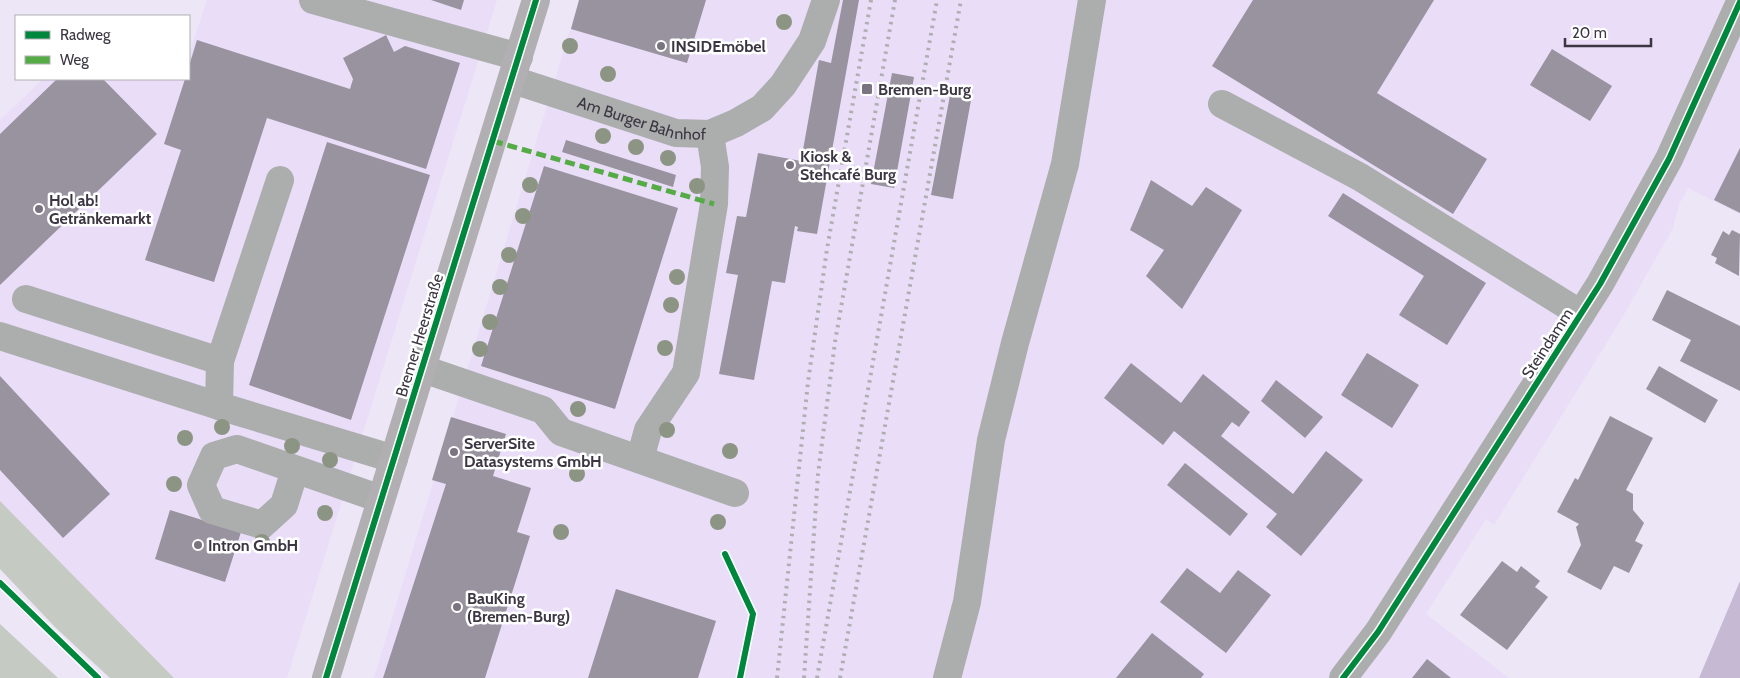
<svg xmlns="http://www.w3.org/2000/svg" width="1740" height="678" font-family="Cabin,sans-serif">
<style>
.built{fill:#e9ddf8}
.forest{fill:#c5cac2}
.water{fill:#c5b9d3}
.building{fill:#98939f}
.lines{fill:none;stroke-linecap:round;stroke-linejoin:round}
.minor{stroke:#acadad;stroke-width:28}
.major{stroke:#b1afb2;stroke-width:28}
.rail{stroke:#afaeb1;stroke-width:4;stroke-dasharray:2.5 5;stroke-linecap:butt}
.quiet{stroke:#55ac46;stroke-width:5;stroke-dasharray:10 5;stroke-linecap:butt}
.cycleway-casing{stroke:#fff;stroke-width:9}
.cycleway{stroke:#00873e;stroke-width:6}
.tree{fill:#8c9584}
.poi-dot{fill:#7a7481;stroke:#fff;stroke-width:2}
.labels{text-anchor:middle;stroke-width:5;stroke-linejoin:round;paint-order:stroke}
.poi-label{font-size:16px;font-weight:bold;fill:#3c3642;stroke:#fff;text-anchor:start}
.street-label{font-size:16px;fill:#3c3642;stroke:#fff}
</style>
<rect width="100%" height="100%" fill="#ede6f6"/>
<path class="built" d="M207 0H497L287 678H174L0 501V120L43 79H189V55Z
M579 0H1740V214L1688 188 1679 204 1673 228 1622 318 1494 525 1486 519 1426 614 1509 678H374Z"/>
<path class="forest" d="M0 501 174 678H110L55 627 0 569Z
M0 624 58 678H0Z"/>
<path class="water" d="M1740 581V678H1699Z"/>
<path class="building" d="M431 0H464L461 10Z
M579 0H706L687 63 571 29Z
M843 0H859L817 234 797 231 798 227 795 226 785 283 772 281 754 380 719 374 738 275 726 273 737 216 746 217 758 153 801 161 819 60 831 63Z
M1253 0H1434L1377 93 1487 159 1453 214 1212 66Z
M386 35 394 52 405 46 460 63 426 169 267 118 214 282 145 260 181 150 164 144 185 79H189V66L197 40 350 89 353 79 343 58Z
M1552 49 1612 86 1590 121 1530 85Z
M892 73 914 77 894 188 871 184Z
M57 79H103L157 134 0 285V134Z
M952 85 973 89 953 199 931 195Z
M566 140 676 175 673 187 562 152Z
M327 142 430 175 351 420 249 385Z
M1740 148V213L1714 200Z
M544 166 678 208 615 409 481 366Z
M1151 180 1192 206 1206 187 1242 210 1182 309 1146 276 1164 250 1130 230Z
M1343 193 1486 283 1447 345 1399 315 1424 276 1328 216Z
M1732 230 1740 234 1739 276 1715 263 1717 258 1711 255 1723 231 1729 235Z
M1667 290 1740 326V391L1680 361 1691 340 1652 320Z
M1367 353 1419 385 1392 428 1341 395Z
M1131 363 1181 403 1203 374 1250 412 1239 427 1232 422 1221 436 1293 494 1326 451 1363 480 1301 556 1266 527 1277 514 1174 431 1163 445 1104 398Z
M1659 366 1718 400 1705 423 1646 389Z
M0 376 110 494 63 538 0 470Z
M1276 380 1323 417 1305 438 1261 401Z
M1610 416 1653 438 1626 490 1633 494V510L1644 523 1635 541 1643 545 1629 573 1614 566 1601 590 1567 572 1581 545 1576 527 1579 524 1557 512 1575 478 1578 480Z
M451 417 506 434 493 476 531 488 517 532 530 536 485 678H383L446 484 432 480Z
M1185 463 1248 514 1230 536 1167 485Z
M170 510 241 532 225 582 155 559Z
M1502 561 1517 572 1521 566 1540 581 1535 587 1548 597 1507 650 1460 615Z
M1187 568 1220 593 1238 570 1271 595 1226 653 1160 602Z
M616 589 716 621 698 678H588Z
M1152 633 1204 674 1201 678H1116Z
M1427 659 1451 678H1412Z"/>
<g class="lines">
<g class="minor">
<path d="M313 0 519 57"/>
<path id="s1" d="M513 80 676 133 710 134 736 123 762 108 783 85 812 41 826 0"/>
<path d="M1222 104 1360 177 1581 314"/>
<path d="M280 180 220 361 219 406 394 459"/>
<path d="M26 299 220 361"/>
<path d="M0 336 219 406"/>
<path d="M423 369 543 410 561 432 735 493"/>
<path d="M640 459 648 430 686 373 714 204 715 167 710 134"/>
<path d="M295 470 284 505 262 525 212 510 201 485 214 456 237 449 381 499"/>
<path d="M947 678 967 602 991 440 1015 343 1065 164 1092 0"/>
<path d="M1343 678 1378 632 1600 284 1669 159 1740 2"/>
</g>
<path class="major" d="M326 678 536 0"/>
<path class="rail" d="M777 678 808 382 827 249 871 0
M804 678 818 474 835 342 895 0
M817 678 937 0
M840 678 961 0"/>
<path class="quiet" d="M493 141 714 204"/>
<defs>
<path id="cycleway" d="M725 554 753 614 740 678
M0 583 98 678
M326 678 536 0
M1343 678 1378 632 1600 284 1669 159 1740 2"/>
</defs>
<use href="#cycleway" class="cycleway-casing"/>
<use href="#cycleway" class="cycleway"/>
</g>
<g class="tree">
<circle cx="784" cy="22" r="8"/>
<circle cx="570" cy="46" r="8"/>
<circle cx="608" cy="74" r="8"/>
<circle cx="603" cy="136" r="8"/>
<circle cx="636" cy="147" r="8"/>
<circle cx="668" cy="158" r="8"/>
<circle cx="530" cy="185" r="8"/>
<circle cx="697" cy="186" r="8"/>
<circle cx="523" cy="216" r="8"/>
<circle cx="509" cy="255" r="8"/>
<circle cx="677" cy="277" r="8"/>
<circle cx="500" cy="287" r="8"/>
<circle cx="671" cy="305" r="8"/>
<circle cx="490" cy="322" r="8"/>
<circle cx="665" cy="348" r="8"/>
<circle cx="480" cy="349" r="8"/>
<circle cx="578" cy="409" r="8"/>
<circle cx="222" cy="427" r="8"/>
<circle cx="667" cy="430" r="8"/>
<circle cx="185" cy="438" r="8"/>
<circle cx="292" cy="446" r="8"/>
<circle cx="730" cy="451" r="8"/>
<circle cx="330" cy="460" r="8"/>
<circle cx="577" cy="474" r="8"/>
<circle cx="174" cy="484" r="8"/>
<circle cx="325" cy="513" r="8"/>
<circle cx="718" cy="522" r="8"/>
<circle cx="561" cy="532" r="8"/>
<circle cx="262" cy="542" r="8"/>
</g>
<g class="poi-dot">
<circle cx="661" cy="46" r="5"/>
<rect x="861" y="83" width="12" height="12" rx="2.5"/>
<circle cx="790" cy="165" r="5"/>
<circle cx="39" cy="209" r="5"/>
<circle cx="454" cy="452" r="5"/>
<circle cx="198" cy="545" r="5"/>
<circle cx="457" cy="607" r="5"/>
</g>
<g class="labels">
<g class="poi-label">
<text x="671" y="52">INSIDEmöbel</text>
<text x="878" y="95">Bremen-Burg</text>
<text x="800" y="162">Kiosk &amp;<tspan x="800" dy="18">Stehcafé Burg</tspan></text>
<text x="49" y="206">Hol ab!<tspan x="49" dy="18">Getränkemarkt</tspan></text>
<text x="464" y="449">ServerSite<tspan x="464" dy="18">Datasystems GmbH</tspan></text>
<text x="208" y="551">Intron GmbH</text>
<text x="467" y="604">BauKing<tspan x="467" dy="18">(Bremen-Burg)</tspan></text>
</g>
<g class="street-label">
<text dy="6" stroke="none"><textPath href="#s1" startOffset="135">Am Burger Bahnhof</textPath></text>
<text transform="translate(419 335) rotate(-73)" y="6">Bremer Heerstraße</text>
<text transform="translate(1547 343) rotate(-57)" y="6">Steindamm</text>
</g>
</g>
<rect x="15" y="15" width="175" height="65" fill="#ffffff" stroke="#b1afb3"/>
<rect x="25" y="31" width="25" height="8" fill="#00873e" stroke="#b1afb3"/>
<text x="60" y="40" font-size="15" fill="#3c3642">Radweg</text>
<rect x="25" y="56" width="25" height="8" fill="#55ac46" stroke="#b1afb3"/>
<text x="60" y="65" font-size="15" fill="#3c3642">Weg</text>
<path d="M1565 38v8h86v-8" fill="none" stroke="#3c3642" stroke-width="2.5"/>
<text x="1572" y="38" font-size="15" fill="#3c3642" stroke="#ffffff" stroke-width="4" paint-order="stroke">20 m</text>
</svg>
